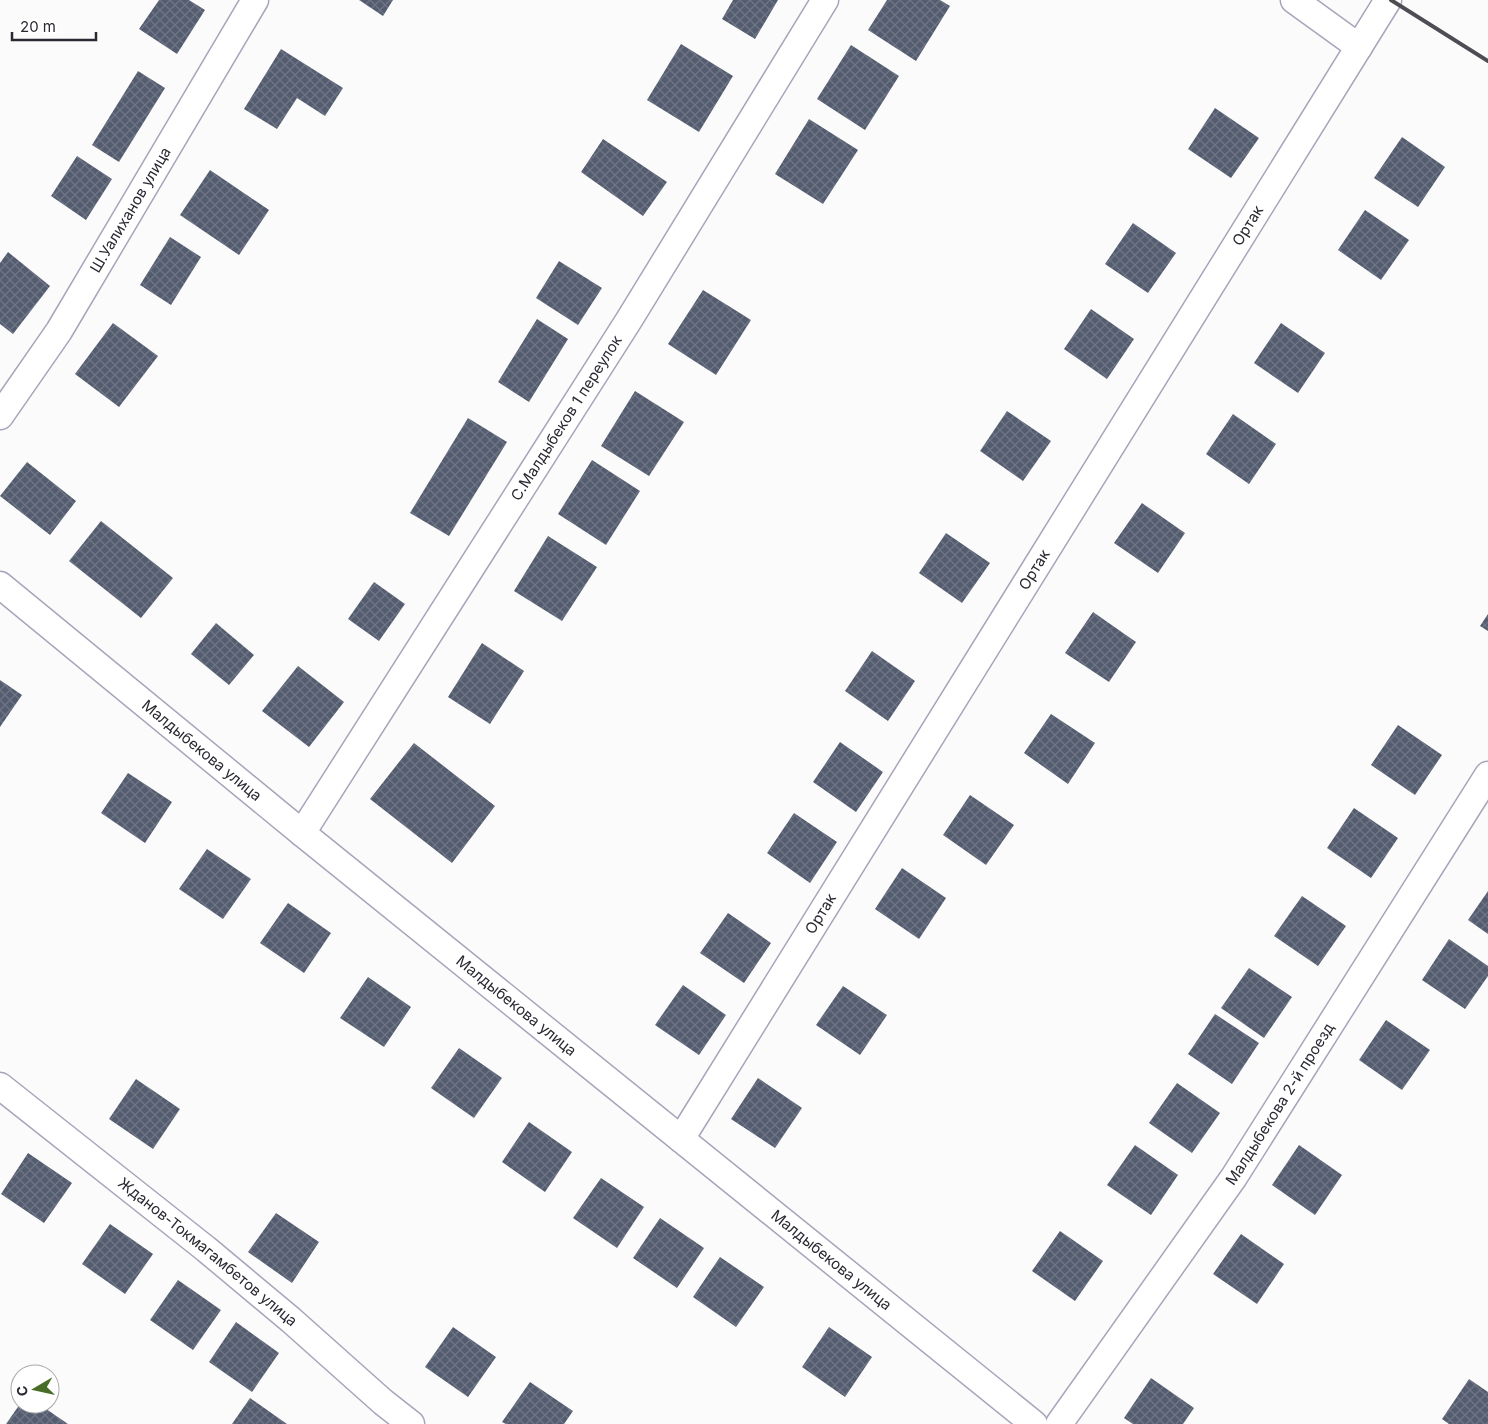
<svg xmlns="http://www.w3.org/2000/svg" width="1488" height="1424" font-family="Inter,sans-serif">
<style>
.building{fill:url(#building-cross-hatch)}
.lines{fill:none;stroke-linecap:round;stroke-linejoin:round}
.minor-casing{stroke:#aaa3ba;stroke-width:29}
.minor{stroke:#fff;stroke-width:26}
.rail{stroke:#4f4d54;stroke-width:4}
.labels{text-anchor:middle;stroke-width:5;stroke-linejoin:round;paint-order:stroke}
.street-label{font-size:15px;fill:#2b2831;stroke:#fff}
</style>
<defs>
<pattern id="building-cross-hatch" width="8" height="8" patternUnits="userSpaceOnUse" patternTransform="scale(1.25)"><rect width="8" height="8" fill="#545d70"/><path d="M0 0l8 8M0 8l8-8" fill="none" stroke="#6f7584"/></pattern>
</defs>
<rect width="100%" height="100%" fill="#fbfbfb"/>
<path class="building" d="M159 0H189L205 10 177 54 139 29Z
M359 0H393L383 16Z
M733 0H778L755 39 722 19Z
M887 0H940L950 6 916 61 868 30Z
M681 44 733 76 699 132 647 100Z
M851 45 899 76 865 130 817 99Z
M281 49 343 88 325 116 297 98 277 129 244 109Z
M138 71 165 88 119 162 92 145Z
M1215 108 1259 138 1231 178 1188 149Z
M809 119 858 150 823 204 775 174Z
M1402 137 1445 167 1418 207 1374 178Z
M603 139 667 182 643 216 581 172Z
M77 156 112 179 86 220 51 196Z
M210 170 269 210 239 255 180 215Z
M1365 210 1409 240 1381 280 1338 250Z
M1133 223 1176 253 1148 293 1105 264Z
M170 237 201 257 171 305 140 285Z
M8 252 50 286 13 334 0 324V263Z
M559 261 602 288 578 325 536 298Z
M703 290 751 320 716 375 668 344Z
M1091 309 1134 339 1107 379 1064 349Z
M537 319 568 339 529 402 498 382Z
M113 323 158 356 119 407 75 374Z
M1281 323 1325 353 1298 393 1254 363Z
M635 391 684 422 649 476 601 446Z
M1007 411 1051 441 1023 481 980 451Z
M1233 414 1276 444 1249 484 1206 454Z
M468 418 507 442 449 536 410 513Z
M592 460 640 491 606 545 558 514Z
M27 462 76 501 50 535 0 496Z
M1142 503 1185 533 1158 573 1114 543Z
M101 521 173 578 141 618 69 561Z
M946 533 990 563 962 603 919 573Z
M548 536 597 567 562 621 514 591Z
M374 582 405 604 379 641 348 619Z
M1093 612 1136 642 1109 682 1065 653Z
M1488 614V631L1480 626Z
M216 623 254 655 229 685 191 654Z
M482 643 524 671 490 724 448 697Z
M872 651 915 681 888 721 845 691Z
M298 666 344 702 309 747 262 711Z
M0 680 22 695 0 727Z
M1051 714 1095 743 1068 784 1024 753Z
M1398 725 1442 755 1415 795 1371 765Z
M840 742 883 772 856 812 813 782Z
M414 743 495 806 452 863 370 799Z
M128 773 172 802 145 843 101 813Z
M970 795 1014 825 986 865 943 835Z
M1354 808 1398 838 1371 878 1327 848Z
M794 813 837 842 810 883 767 853Z
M207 849 251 879 223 919 179 889Z
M902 868 946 898 919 939 875 909Z
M1488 891V934L1468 920Z
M1302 896 1346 926 1318 966 1274 936Z
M288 903 331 933 304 973 260 943Z
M728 913 771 943 744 983 700 953Z
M1449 939 1488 966V976L1465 1009 1422 980Z
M1249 968 1292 997 1264 1038 1221 1008Z
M368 977 411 1007 384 1047 340 1018Z
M683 985 726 1015 699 1055 655 1025Z
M843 986 887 1015 860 1055 816 1025Z
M1215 1014 1259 1043 1232 1084 1188 1054Z
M1386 1020 1430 1050 1402 1090 1359 1060Z
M459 1048 502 1078 474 1118 431 1088Z
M758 1078 802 1108 775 1148 731 1119Z
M136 1079 180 1109 153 1149 109 1119Z
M1177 1083 1220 1113 1192 1153 1149 1123Z
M529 1122 572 1152 545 1192 502 1162Z
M1135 1145 1178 1175 1151 1215 1107 1185Z
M1299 1145 1342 1175 1315 1215 1272 1185Z
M28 1153 72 1183 44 1223 1 1194Z
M601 1178 644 1207 617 1248 573 1218Z
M276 1213 319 1242 292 1283 248 1252Z
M660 1218 704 1248 677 1288 633 1258Z
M110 1224 153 1254 125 1294 82 1264Z
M1060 1231 1103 1261 1075 1301 1032 1271Z
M1241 1234 1284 1264 1257 1304 1213 1274Z
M720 1257 764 1287 736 1327 693 1297Z
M178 1280 221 1310 193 1350 150 1320Z
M236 1322 279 1353 252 1392 209 1362Z
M453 1327 496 1357 468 1397 425 1367Z
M829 1327 872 1357 845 1397 802 1367Z
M1151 1378 1194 1408 1183 1424H1133L1124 1418Z
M1469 1379 1488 1392V1424H1449L1442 1419Z
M530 1382 573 1411 564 1424H506L502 1422Z
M250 1398 287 1424H232Z
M20 1404H39L68 1424H6Z"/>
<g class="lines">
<defs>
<g id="minor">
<path d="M1294 0 1359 47"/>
<path id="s1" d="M0 416 59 331 255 0"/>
<path id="s2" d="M0 585 302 833 1034 1424"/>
<path id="s3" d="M302 833 629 320 825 0"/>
<path id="s4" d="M0 1086 206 1249 291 1320 383 1402 411 1424"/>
<path id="s5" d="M681 1139 1388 0"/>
<path id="s6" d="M1059 1424 1234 1177 1488 775"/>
</g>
</defs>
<use href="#minor" class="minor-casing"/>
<use href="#minor" class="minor"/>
<path class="rail" d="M1391 0 1488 61"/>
</g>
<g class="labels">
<g class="street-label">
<text dy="5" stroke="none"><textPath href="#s1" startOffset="244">Ш.Уалиханов улица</textPath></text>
<text dy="5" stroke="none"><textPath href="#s5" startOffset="1075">Ортак</textPath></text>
<text dy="5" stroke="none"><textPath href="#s3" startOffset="492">С.Малдыбеков 1 переулок</textPath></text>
<text dy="5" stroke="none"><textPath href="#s5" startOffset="670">Ортак</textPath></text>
<text dy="5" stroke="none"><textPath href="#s2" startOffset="261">Малдыбекова улица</textPath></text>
<text dy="5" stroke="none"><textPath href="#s5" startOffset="265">Ортак</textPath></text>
<text dy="5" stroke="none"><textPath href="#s2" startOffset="666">Малдыбекова улица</textPath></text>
<text dy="5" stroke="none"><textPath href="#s6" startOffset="389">Малдыбекова 2-й проезд</textPath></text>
<text dy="5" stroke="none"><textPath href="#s4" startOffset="266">Жданов-Токмагамбетов улица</textPath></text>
<text dy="5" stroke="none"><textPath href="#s2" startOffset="1071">Малдыбекова улица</textPath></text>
</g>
</g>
<g transform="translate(35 1389) rotate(261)"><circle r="24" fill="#ffffff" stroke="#aaa9ad"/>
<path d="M0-4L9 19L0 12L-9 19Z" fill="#486d27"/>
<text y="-8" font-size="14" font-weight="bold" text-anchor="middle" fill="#2b2831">С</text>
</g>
<path d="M12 32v8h84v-8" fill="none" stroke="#2b2831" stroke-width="2.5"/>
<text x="20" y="32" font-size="15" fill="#2b2831" stroke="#ffffff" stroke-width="4" paint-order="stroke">20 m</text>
</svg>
